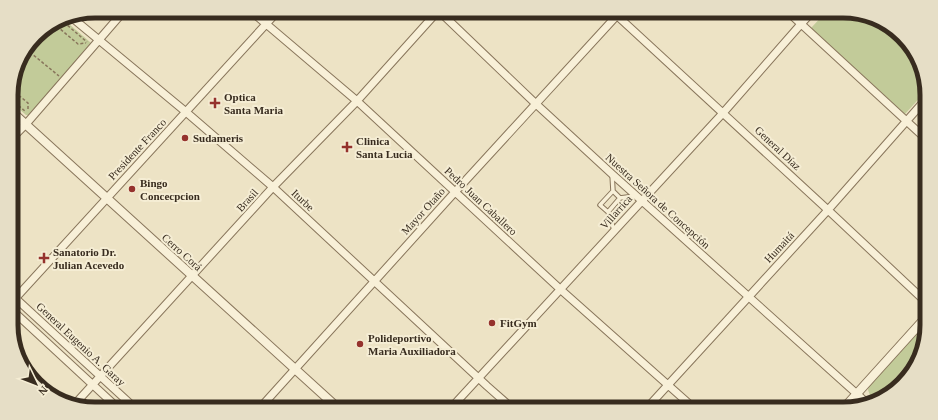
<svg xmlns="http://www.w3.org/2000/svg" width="938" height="420" font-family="Georgia,serif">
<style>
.green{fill:#c2cb99}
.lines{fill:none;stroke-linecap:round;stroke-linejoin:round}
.service-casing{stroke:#88755b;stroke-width:5.5}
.minor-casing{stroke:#88755b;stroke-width:9}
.tertiary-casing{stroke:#88755b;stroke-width:10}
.path{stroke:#88755b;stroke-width:1.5;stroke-dasharray:3 2;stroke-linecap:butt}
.service{stroke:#f8f0d8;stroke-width:3.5}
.minor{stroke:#f8f0d8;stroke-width:7}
.tertiary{stroke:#f8f0d8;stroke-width:8}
.poi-dot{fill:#95322d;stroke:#f5edd4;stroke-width:1.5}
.labels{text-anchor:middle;stroke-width:4;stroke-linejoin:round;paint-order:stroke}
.poi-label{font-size:11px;font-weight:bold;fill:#382c1f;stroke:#f5edd4;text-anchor:start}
.street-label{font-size:11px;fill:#382c1f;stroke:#f5edd4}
.rim{fill:none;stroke:#382c1f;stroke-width:5}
</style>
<rect width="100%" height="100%" fill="#ede3c5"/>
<path class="green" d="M827 11H843L875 17 910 44 926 84V91L905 114 811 28Z
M62 18 90 42 91 43 29 115H26L11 102V89L20 58 39 32Z
M927 322 923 347 880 395 875 397 870 395 868 390 869 385Z"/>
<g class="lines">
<defs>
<path id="service" d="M612 174 613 191 620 198 635 196
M613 191 600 205 608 212 614 230
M608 212 620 198"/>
<path id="minor" d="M251 11 357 101 560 289 695 409
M439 11 536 104 612 174 867 403
M612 11 828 210 927 303
M787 11 926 139
M70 16 186 112 273 187 487 386 513 409
M11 139 26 124 124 11
M12 295 136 409
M12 302 278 11
M12 310 119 409
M74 405 273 187 357 101 438 11
M259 409 455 192 621 11
M450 409 723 113 801 24 813 11
M646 409 828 210 926 99"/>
<path id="tertiary" d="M11 111 339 409
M886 396 921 357
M843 409 927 316"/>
</defs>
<use href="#service" class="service-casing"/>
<use href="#minor" class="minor-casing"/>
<use href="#tertiary" class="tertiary-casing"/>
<path class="path" d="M60 19 87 42
M53 23 78 44 86 43
M26 49 59 76
M18 63 49 26
M11 89 28 103V110
M11 99 26 112"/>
<use href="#service" class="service"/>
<use href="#minor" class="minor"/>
<use href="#tertiary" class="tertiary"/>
</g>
<g class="poi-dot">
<path d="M213 97h4v4h4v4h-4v4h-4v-4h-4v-4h4z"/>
<circle cx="185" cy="138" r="4"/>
<path d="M345 141h4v4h4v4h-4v4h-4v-4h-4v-4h4z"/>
<circle cx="132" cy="189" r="4"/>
<path d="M42 252h4v4h4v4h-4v4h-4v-4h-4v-4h4z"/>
<circle cx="492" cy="323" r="4"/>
<circle cx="360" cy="344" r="4"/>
</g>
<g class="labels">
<g class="poi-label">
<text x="224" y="101">Optica<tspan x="224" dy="13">Santa Maria</tspan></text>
<text x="193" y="142">Sudameris</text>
<text x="356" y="145">Clinica<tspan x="356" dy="13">Santa Lucia</tspan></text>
<text x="140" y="187">Bingo<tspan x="140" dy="13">Concecpcion</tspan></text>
<text x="53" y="256">Sanatorio Dr.<tspan x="53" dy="13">Julian Acevedo</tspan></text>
<text x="500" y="327">FitGym</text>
<text x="368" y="342">Polideportivo<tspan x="368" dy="13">Maria Auxiliadora</tspan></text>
</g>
<g class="street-label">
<text transform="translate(778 148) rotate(43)" y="4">General Díaz</text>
<text transform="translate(137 149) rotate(-47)" y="4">Presidente Franco</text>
<text transform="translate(247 200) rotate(-48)" y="4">Brasil</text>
<text transform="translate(303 200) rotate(43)" y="4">Iturbe</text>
<text transform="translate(481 201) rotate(43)" y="4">Pedro Juan Caballero</text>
<text transform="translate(658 201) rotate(42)" y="4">Nuestra Señora de Concepción</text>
<text transform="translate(423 211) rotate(-48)" y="4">Mayor Otaño</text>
<text transform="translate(616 212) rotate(-48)" y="4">Villarrica</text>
<text transform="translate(779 247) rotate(-47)" y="4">Humaitá</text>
<text transform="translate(182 252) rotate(42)" y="4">Cerro Corá</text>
<text transform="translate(81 344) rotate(43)" y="4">General Eugenio A. Garay</text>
</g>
</g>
<path d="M0 0H938V420H0ZM95 18H843A77 77 0 0 1 920 95V325A77 77 0 0 1 843 402H95A77 77 0 0 1 18 325V95A77 77 0 0 1 95 18Z" fill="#e6dec6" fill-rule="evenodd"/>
<path class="rim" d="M95 18H843A77 77 0 0 1 920 95V325A77 77 0 0 1 843 402H95A77 77 0 0 1 18 325V95A77 77 0 0 1 95 18Z"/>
<g transform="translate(36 384) rotate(133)" stroke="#f5edd4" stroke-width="3" paint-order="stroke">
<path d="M0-3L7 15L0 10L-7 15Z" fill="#382c1f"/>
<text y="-6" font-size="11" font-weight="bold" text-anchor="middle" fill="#382c1f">N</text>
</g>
</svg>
